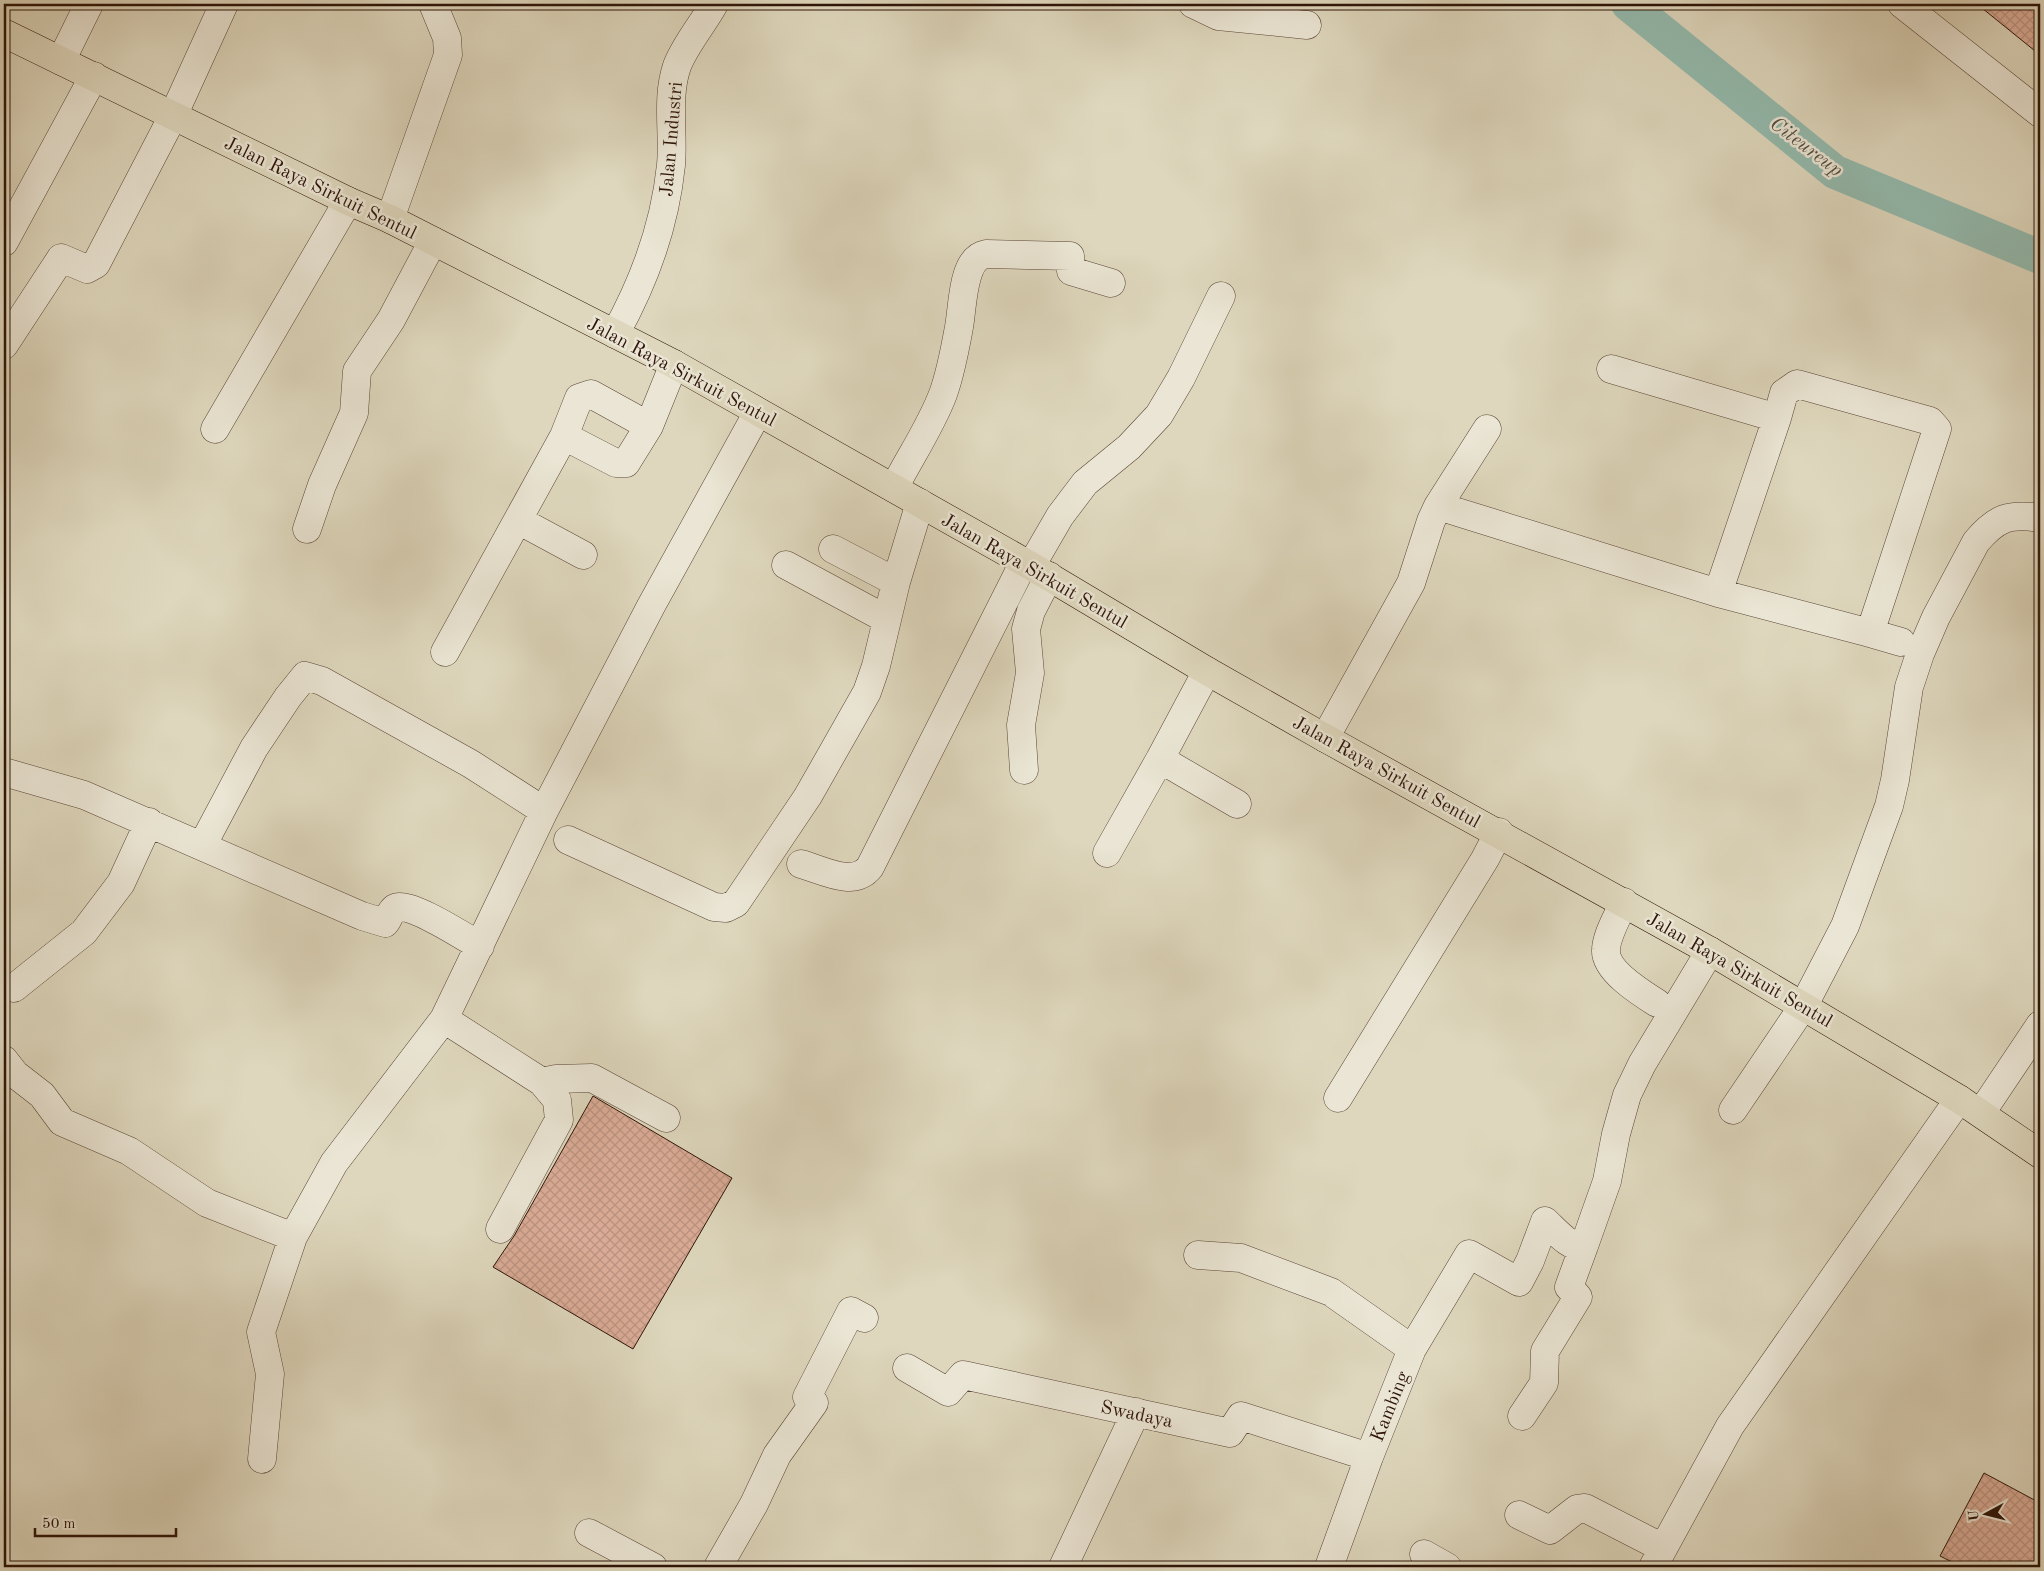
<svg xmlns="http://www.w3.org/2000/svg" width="2044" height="1571" font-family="'Old Standard TT',serif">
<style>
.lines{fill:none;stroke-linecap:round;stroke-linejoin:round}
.river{stroke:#94baad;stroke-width:34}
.building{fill:url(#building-cross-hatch);stroke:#2e1408}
.minor-casing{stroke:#5a4535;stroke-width:29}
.major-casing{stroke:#2e1408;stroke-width:29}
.minor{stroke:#eae5d4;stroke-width:28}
.major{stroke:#ded7bd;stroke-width:28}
.labels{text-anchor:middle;stroke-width:5;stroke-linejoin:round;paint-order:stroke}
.street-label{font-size:19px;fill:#2e1408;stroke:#eae5d4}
.water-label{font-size:20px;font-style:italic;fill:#524e42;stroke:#eae5d4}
</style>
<defs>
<pattern id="building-cross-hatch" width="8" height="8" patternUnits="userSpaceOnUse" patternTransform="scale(1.25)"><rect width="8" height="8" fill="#dbac97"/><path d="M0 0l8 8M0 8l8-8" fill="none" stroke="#bc9381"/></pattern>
</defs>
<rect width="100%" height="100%" fill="#ded7bd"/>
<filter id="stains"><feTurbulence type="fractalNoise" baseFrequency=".004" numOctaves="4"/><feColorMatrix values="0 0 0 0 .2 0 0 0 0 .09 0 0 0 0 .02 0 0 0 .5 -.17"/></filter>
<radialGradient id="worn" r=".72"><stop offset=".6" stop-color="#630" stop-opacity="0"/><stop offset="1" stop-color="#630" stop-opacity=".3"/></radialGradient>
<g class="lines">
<path class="river" d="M1628 4 1835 172 2040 257"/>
</g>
<path class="building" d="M1977 4H2040V55Z
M593 1096 732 1178 633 1349 493 1267 514 1236Z
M1984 1473 2040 1503V1567H1962L1940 1556Z"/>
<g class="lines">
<defs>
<path id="minor" d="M1193 4 1218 16 1307 25
M1902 4 2040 113
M61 61 89 4
M390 219 448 55 447 38 433 4
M4 242 94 76
M615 334C644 282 665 225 671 165 674 133 666 98 677 66 685 45 703 24 714 4
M4 345 61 258 87 269 96 264 173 116 224 4
M215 429 348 201
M564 436 616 463H626L649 426 674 364
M894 488C910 457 931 426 943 394 951 372 955 349 959 327 963 306 962 258 986 254L1070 256 1071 271 1111 283
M1438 506 1487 429
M518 520 583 555
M307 529 322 485 354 413 357 371 391 320 433 241
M833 549 896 582
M786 565 886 619
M1031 566 1060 516 1085 483 1129 447 1159 415 1181 378 1221 296
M1718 593 1777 418
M1870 633 1901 642
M445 652 564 436 579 398 591 394 649 426
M1207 671 1160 759 1237 804
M1325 738 1411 583 1431 521 1438 506 1718 593 1870 633 1937 429 1930 421 1797 384 1784 393 1777 418 1611 369
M1024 770 1021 725 1030 673 1026 629 1031 611 1049 576
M4 772 84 795 362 916 385 923C389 919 390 911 395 908 408 900 466 938 480 946
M568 840 714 907 726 908 736 903 808 796 867 692 876 666 896 582 920 503
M202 846 254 748 288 697 305 676 322 681 471 764 544 811
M1107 853 1160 759
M801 864C823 870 854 888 870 867L1024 562
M1624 902C1618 916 1607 934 1606 949 1604 970 1641 993 1657 1003
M14 988 84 932 121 883 149 822
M444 1019 542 1082 556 1079 592 1078 666 1118
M4 1060 15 1074 42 1095 62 1122 129 1151 207 1203 293 1237
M1338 1098 1485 859 1499 832
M1733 1110 1804 1005 1845 926 1889 806 1895 780 1909 687 1920 654 1936 617 1976 542C1996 518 2009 513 2040 518
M1981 1113 2040 1025
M500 1229 559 1120 557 1100 542 1082
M1198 1255 1241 1258 1331 1292 1412 1349
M907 1368 948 1392 963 1375 1230 1433 1241 1416 1369 1457
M1522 1416 1544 1383 1545 1351 1578 1297 1569 1287 1584 1246
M262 1459 270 1374 261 1332 293 1237 334 1163 444 1019 544 811 651 606 758 412
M1519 1515 1550 1530 1577 1509 1585 1508 1663 1548
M589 1533 653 1567
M1424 1554 1447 1567
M718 1567 754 1504 777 1455 814 1403 807 1397 851 1311 864 1318
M1063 1567 1136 1412
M1329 1567 1369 1457 1412 1349 1469 1254 1519 1282 1530 1261 1545 1221C1555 1230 1570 1249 1584 1246L1607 1181 1616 1134 1627 1095 1642 1064 1710 951
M1653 1567 1730 1426 1959 1099"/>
<path id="major" d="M4 33 348 201 390 219 674 364 1031 566 1207 671 1325 738 1710 951 1959 1099 2040 1154"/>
</defs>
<use href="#minor" class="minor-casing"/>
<use href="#major" class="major-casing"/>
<use href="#minor" class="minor"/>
<use href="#major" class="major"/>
</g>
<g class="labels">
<g class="street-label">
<text transform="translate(670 139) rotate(-85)" y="7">Jalan Industri</text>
<text transform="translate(321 187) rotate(26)" y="7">Jalan Raya Sirkuit Sentul</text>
<text transform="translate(682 371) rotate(28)" y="7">Jalan Raya Sirkuit Sentul</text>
<text transform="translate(1035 570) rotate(30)" y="7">Jalan Raya Sirkuit Sentul</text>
<text transform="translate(1387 771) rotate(29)" y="7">Jalan Raya Sirkuit Sentul</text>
<text transform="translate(1740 969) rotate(30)" y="7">Jalan Raya Sirkuit Sentul</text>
<text transform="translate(1389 1406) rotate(-68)" y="7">Kambing</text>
<text transform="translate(1137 1413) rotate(12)" y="7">Swadaya</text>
</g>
<g class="water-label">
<text transform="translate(1807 146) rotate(37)" y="7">Citeureup</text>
</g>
</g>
<rect width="2044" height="1571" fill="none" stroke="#ded7bd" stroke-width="20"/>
<rect x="5" y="5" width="2034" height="1561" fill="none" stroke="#2e1408" stroke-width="2.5"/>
<rect x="10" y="10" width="2024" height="1551" fill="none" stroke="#2e1408"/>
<g transform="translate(1986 1514) rotate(263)" stroke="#eae5d4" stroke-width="4" paint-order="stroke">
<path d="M0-4L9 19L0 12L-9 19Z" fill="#2e1408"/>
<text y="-8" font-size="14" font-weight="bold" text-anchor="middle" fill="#2e1408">U</text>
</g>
<path d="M35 1528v8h141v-8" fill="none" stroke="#2e1408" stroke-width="2.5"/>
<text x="42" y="1528" font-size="15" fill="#2e1408" stroke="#eae5d4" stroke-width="4" paint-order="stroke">50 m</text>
<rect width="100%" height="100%" filter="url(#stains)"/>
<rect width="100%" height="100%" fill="url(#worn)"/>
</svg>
